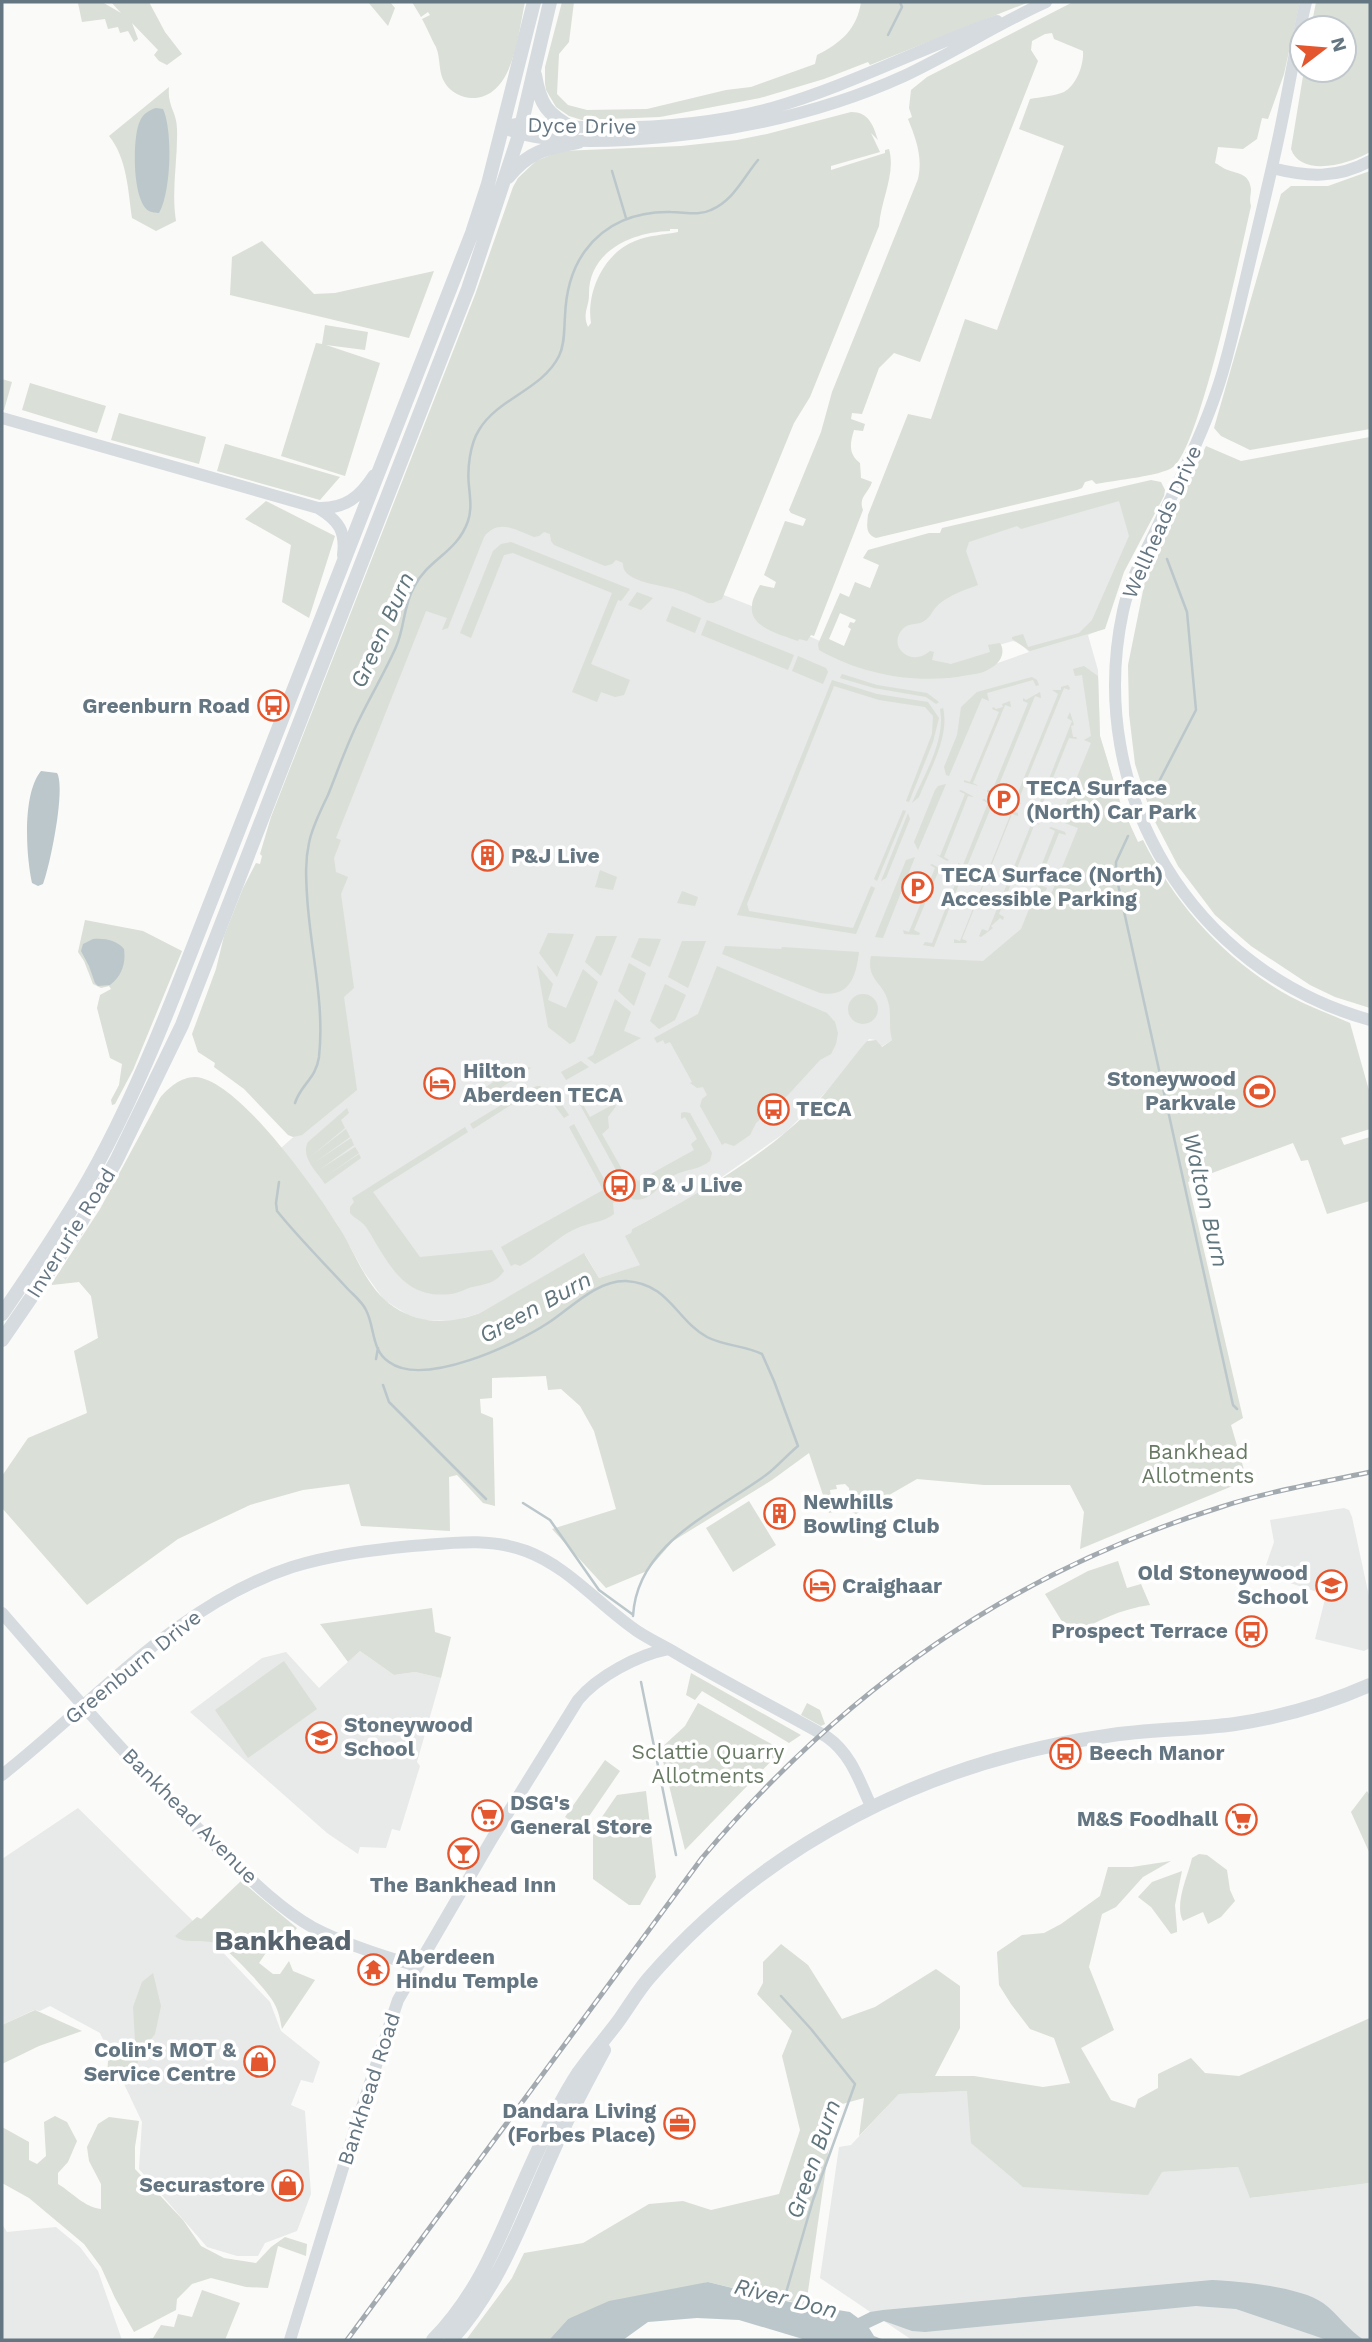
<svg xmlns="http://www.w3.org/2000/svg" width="1372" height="2342" font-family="'Work Sans',sans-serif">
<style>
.built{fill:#e8e9e9;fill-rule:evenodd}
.green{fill:#dadfd7;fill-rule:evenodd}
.water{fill:#bbc7cb}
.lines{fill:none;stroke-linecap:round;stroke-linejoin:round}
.stream{stroke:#bbc7cb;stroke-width:2.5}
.secondary{stroke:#d6dbdf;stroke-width:12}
.primary{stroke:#d6dbdf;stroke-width:14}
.rail-casing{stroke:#a2aab0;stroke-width:5}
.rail{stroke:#fff;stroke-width:2.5;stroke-dasharray:8;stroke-linecap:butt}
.labels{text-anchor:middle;stroke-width:7;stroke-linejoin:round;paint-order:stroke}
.street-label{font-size:21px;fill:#657683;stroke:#fff}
.poi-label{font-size:21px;font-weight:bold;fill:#657683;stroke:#fff;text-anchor:start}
.park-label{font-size:21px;fill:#687a64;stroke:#fff}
.water-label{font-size:23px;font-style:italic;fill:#60757c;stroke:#fff}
.district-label{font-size:28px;font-weight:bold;fill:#57646e;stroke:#fff}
</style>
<rect width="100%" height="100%" fill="#fafaf8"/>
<path class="built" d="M1143 486 1123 571 1100 630 1088 635 1098 670 1100 736 1121 805 1131 827 1092 914 881 1047 875 1040 869 1039 836 1082 786 1132 699 1193 632 1229 631 1233 626 1237 641 1265 599 1278 585 1254 480 1313 454 1321 423 1320 408 1315 384 1300 364 1272 338 1225 281 1148 335 1100 330 841 425 609 477 506 680 578 772 614 770 619 861 659 940 534ZM1013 641 1020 643 1029 652 995 664 999 645Z
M1344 1508 1349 1510 1352 1517 1370 1601V1648L1364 1651 1315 1639 1326 1595 1263 1574 1274 1542 1270 1520Z
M360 1651 394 1675 415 1672 441 1678 417 1762 420 1766 400 1831 392 1829 386 1848 360 1847 358 1854 327 1833 190 1712 262 1658 286 1652 319 1688Z
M78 1808 191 1919 270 2002 281 2031 320 2062 313 2083 301 2080 291 2105 305 2111 311 2194 297 2231 265 2243 258 2256H237L207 2247 139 2169 142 2122 100 2033 50 2006 40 2011 34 2010 2 2025V1859Z
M967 2091 1161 2172 1238 2167 1251 2198 1370 2183V2340H912L820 2278 839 2147 851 2145 899 2094Z
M2 2224 7 2232 56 2227 80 2247 98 2271 122 2340H2Z"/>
<path class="green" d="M75 2H102L121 13 111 2H149L165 32 182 54 167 65 159 61 154 55 158 50 132 23 138 39 134 42 128 31 120 33 118 27 108 29 105 19 82 22 78 3Z
M368 2H390L395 8 388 26Z
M412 2H525C518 33 514 98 472 98 463 98 450 92 445 83 438 73 441 59 436 47 432 40 427 28 422 19L430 15 428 12 421 17Z
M562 2H574L569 42 559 54 557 94 568 105 587 110 647 109 726 90 751 87 815 64 817 55C841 43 857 29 861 2H1029L870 65 868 62 824 79 760 98 660 117 582 120 569 116 556 107 546 90 545 83V67Z
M1073 2H1300L1284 74 1268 119 1262 118 1257 139 1243 149 1218 147 1215 163C1218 164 1221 167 1225 169 1236 174 1249 172 1251 189 1251 195 1249 199 1251 206 1242 246 1199 450 1173 467 1161 476 1116 480 1096 484L1092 480 1085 482 1082 488 1077 490 876 538C865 534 867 525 868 515L908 414 931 419 965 319 997 330 1064 146 1019 129 1030 99C1040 97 1055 96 1064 92 1077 85 1084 64 1083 51L1054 39 1052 33 1045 34 1032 41 1031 50 1038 61 920 362 894 353 879 368 862 414 852 413 851 419 865 424 863 431 854 430C850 443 848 454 860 463L861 478 872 482C868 494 858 497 863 510L814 636 811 635 807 641 799 639 798 641C783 635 749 628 752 606 752 599 757 591 760 585L774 588 776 582 764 575 785 521 803 526 806 519 791 513 789 510 821 432 832 392 918 179C923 157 916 139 908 119L912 117 909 108 911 90 927 77Z
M1316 2H1370V152C1350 164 1301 178 1291 149L1304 70H1344V28H1311Z
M169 87C167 106 177 112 177 129 178 160 171 190 176 221L156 231 132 218C128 190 127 158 109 136Z
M851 112C869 112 873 125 878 140L871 133 880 152 831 166V170L885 153V150L889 149C896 174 881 199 879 226L810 397 794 423 722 599 713 603H708C698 598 688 593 677 590 664 585 621 583 623 563L616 560 612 564 605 566 554 545 551 541 550 534 544 532 539 536 534 537C516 530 498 518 484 537L448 628 442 630 447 618 426 611 336 838 341 840 334 858 336 872 348 877 341 894 354 988 344 997 357 1090 302 1135 293 1137 288 1135 244 1089 214 1067 215 1063 198 1052 192 1034 216 969 224 936 243 888 256 863 260 864 262 856 260 854 271 817 475 295 513 187 518 178 536 161 561 151 681 146 737 140 767 134ZM670 229H678V232C664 235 649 235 635 241 604 253 586 292 591 323L588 327C582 314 589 307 589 295 588 252 631 232 670 231Z
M1370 171V429L1250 450 1221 436 1214 428 1281 194 1291 186H1328Z
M262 241 314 294 335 293 434 271 409 338 230 295 232 257Z
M325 325 368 332 365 350 326 345 380 363 345 476 281 456 316 343 322 344Z
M2 379 12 382 4 410H2Z
M30 383 106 406 97 433 22 410Z
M119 413 206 437 199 464 111 440Z
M1370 437V1008L1335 997 1310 985 1251 946 1215 915 1178 866 1151 814 1135 764 1129 714 1128 665 1147 571 1206 446 1241 461Z
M225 444H226L340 477 320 500 217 471Z
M1151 480 1161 482 1165 490 1164 496 1124 572 1105 629 1030 651 1012 639V637L1023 634 1028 647 1079 633 1092 620 1129 536 1119 501 1021 529 1017 526 969 542 966 551 978 585C964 590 950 595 939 604 932 610 930 620 920 623 912 625 907 623 901 631 888 649 913 667 930 651L934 652 932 660 951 664 990 652 988 645 1000 643C1005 651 1002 660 994 666 986 672 978 674 968 675 918 685 863 675 819 650L818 644 840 593 849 597 855 582 870 588 879 565 863 558 868 550 929 533H940L942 528ZM840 613 856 620 854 623 850 622 848 627 851 629 844 646 829 639Z
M266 501 335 536 309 618 282 602 291 545 245 519Z
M511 542 630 589 621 601 618 600 591 664 630 680 624 695 615 697 601 692 597 702 572 692 612 593 513 553 504 555 471 638 460 633 493 551 501 544Z
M637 592 653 598 641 610 628 605Z
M672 606 701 618 695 633 666 621Z
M707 620 794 655 788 670 701 635Z
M798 656 826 668 828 672 823 684 792 671Z
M1084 666 1098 676 1100 736 1121 805 1138 842 1143 840C1176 906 1226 961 1291 997 1310 1007 1330 1014 1350 1023L1370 1094V1129L1341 1138 1344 1145 1370 1137V1201L1327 1214 1308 1160 1301 1161 1293 1143 1188 1182 1243 1418 1231 1425 1247 1480 1080 1549 1084 1512 1070 1485H984L917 1479 856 1514 852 1512 849 1488 845 1484 836 1485 837 1489 830 1490 833 1512 829 1513 809 1453 772 1480 673 1541 647 1571 606 1588 552 1529 616 1509 594 1431 580 1406 561 1389 548 1390 546 1376 492 1378V1398L480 1399 481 1413 493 1418 495 1506 483 1503 457 1475 449 1477 450 1531 361 1526 349 1484 303 1490 250 1505 178 1539 87 1605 2 1508V1476L28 1438 87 1413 74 1351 98 1338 91 1296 79 1282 52 1285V1283L100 1209 160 1098C168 1088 181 1077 195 1077 238 1079 315 1189 337 1224 355 1251 366 1289 394 1307 421 1325 451 1324 480 1313L584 1253 599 1278 640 1265 625 1236 631 1233 632 1229C694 1196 757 1162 808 1112 830 1090 846 1065 867 1041L876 1040 882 1047 892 1040C888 1026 892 1013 888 1001 883 982 866 980 871 956L983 961 1021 929 1039 884 1047 888 1044 894 1050 897 1078 828 1054 819V816L1060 818 1091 743 1084 740 1091 736 1082 675 1075 676 1073 669Z
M842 674 877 685 927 693 939 702 936 704 926 697 874 688 840 678Z
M1032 677 1037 680 1039 685 1036 686 1033 680 987 693 989 701 982 698 949 776 946 775 944 767 957 735 961 707 977 692Z
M832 680 877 694 928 702 939 718 933 742 909 802 906 801 932 734 933 716 925 707 879 700 834 686 747 904 749 911 853 928 871 886 875 888 856 934 737 915Z
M1068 685 1070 688 1069 690 1064 688 1018 801 1022 804 1010 801 1009 798 1015 800 1058 694 1052 690H1061V687Z
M1040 692 1041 698 1035 696 996 792 1001 795 987 792V790L992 791 1028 703 1023 701V698L1026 700Z
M1010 701 1011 707 1005 705 973 783 979 786 964 782V780L970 782 999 712 992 709 993 707 996 709 1003 707 1002 704Z
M943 708C950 737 929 771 919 797L912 803C924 775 946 740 940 709Z
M1070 712 1074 725 1071 726 1073 737H1076L1077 739 1069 738 1040 810 1045 813 1043 814 1031 809V807L1037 809 1072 721 1067 718Z
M946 784 918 850 914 842 935 790 938 786Z
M961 790 974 797 968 796 944 857 949 860 947 861 935 854 940 856 965 794 959 791Z
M984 799 997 806 992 805 967 866 972 869 970 870 958 866V863L963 865 988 803 982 800Z
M1007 809 1018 813V816L1012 814 962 939 967 941 966 943H954V939L960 941 1011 813 1004 810Z
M903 810 906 811 877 881 874 879Z
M908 813 910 819 886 878 881 881Z
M1028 817 1040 825 1035 823 999 914 1004 917 1003 920 1000 918 991 926 993 928 981 937 979 936 982 929 988 931 1032 822 1026 819Z
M1051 827 1065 832 1066 835 1059 833 1040 880 1036 879 1055 831 1049 828Z
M915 857 883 938 875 937 906 860Z
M932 864 944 871 939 870 914 930 920 933 919 935 904 934 903 930 909 932 935 868 930 865Z
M600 870 617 877 613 890 595 887Z
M955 873 967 878V881L961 879 934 947 923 945 925 942 932 943 958 877 952 874Z
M682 891 698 897 695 906 677 903Z
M85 920 143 931 182 951 133 1070 115 1104 112 1105 111 1100 119 1085 122 1064 110 1058 97 1008 100 995 111 989 109 986 101 988 93 984 84 961 78 952Z
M548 933 574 934 557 977 539 953Z
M596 936H617L601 976 585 962Z
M639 938 661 939 650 967 631 957Z
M682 941H706L688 988 668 977Z
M725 946 781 949 782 947 859 952C856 976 850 998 820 993L722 954Z
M629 963 646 973 634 1006 618 991Z
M537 965 553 984 548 1000 566 1008 583 969 598 982 575 1041 570 1044 548 1027Z
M717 966 827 1013 835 1022 838 1033 836 1044 831 1054 820 1060 788 1095 756 1123 750 1135 734 1146 725 1143 722 1145 700 1106 702 1099 707 1095 703 1087 697 1088 690 1083 692 1082 670 1042 665 1044 663 1040 657 1043 654 1038 698 1014Z
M665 984 686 995 675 1020 659 1029 650 1021Z
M848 1009a15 15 0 1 1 30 0a15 15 0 1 1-30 0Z
M615 999 631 1012 624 1031 641 1038 595 1064 587 1058 593 1055Z
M581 1061 589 1067 566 1080 561 1072Z
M520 1064 531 1068 487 1097 474 1095Z
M571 1084 590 1117 614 1104 616 1106 608 1117 609 1128 602 1134 627 1178 633 1175 638 1181 694 1150 691 1144 697 1139 685 1117 681 1119V1113L684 1112 690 1113 712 1153 710 1161C697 1170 693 1168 679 1173 662 1179 652 1204 632 1199L569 1085Z
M537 1086H541L539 1092 525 1096 473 1129 470 1124 521 1093Z
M547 1088 559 1100 569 1115 564 1118 545 1093Z
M347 1108 349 1113 341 1120 345 1128 310 1157 346 1129 350 1137 314 1163 351 1138 354 1145 319 1170 355 1147 359 1153 325 1177 359 1154 361 1158 325 1184C317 1172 300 1157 308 1142Z
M574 1124 616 1201 613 1203 614 1214C603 1222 594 1222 582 1226 558 1235 542 1254 520 1266L515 1264 511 1266 501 1247 603 1190 569 1127Z
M465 1127 468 1132 373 1192 420 1257 492 1250 504 1271C496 1283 486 1284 472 1287 465 1289 459 1293 451 1294 402 1300 388 1261 366 1227 362 1221 355 1219 350 1213V1207L354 1202 352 1198Z
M749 1501 776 1545 733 1572 706 1528Z
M1118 1561 1127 1588 1141 1584 1150 1605C1121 1609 1096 1621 1071 1636L1045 1594 1088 1571Z
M432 1608 435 1632 451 1637 441 1678 415 1672 394 1675 360 1651 348 1662 320 1624Z
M284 1661 317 1709 248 1758 215 1710Z
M691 1673 801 1735 789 1743 702 1691 695 1700 686 1695Z
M698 1703 782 1750 685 1850 660 1749 685 1726Z
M807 1703 820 1710 825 1724 821 1726 801 1715Z
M605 1760 620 1771 581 1828 565 1817Z
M646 1791 656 1877 640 1905H629L593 1879V1830L617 1795Z
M1367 1791 1370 1796V1854L1351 1812Z
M1199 1854 1207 1855 1227 1870 1230 1890 1235 1901 1221 1917 1208 1924 1203 1912 1183 1921C1174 1904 1188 1876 1192 1858Z
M1171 1861 1143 1877 1116 1907 1102 1914 1089 1967 1114 2030 1081 2048 1111 2100 1135 2108 1138 2099 1158 2088V2074L1191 2058 1205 2073 1239 2076 1370 2018V2183L1250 2198 1238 2167 1162 2172 1148 2195 1023 2187 971 2143 967 2091 899 2094 859 2136 864 2098 835 2106 806 2305 708 2282 568 2319 549 2340H466L512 2278 524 2253 583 2243 649 2204 683 2201 711 2210 779 2194 800 2130 782 2056 792 2031 757 1994 763 1983V1962L781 1944 808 1965 842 2019 875 2007 936 1969 960 1986V2028L935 2076H974L1043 2087 1070 2083 1054 2038 1030 2029 1011 2004 999 1985 997 1952 1022 1935 1044 1933 1061 1924 1100 1896 1108 1867H1132Z
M1182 1871 1175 1905 1177 1929V1932L1171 1934 1151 1907 1138 1897 1152 1882Z
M241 1881 297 1928 292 1934 287 1935 281 1931 259 1963 273 1974H280L289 1961 293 1971 315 1980 282 2029C280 2019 279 2012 274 2003 268 1991 228 1948 217 1944 204 1938 184 1945 175 1936L197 1917 201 1919Z
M153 1973 161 2006 155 2034 142 2051 134 2072 120 2082 107 2078 108 2061 128 2051 135 2041 133 2007 142 1982Z
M35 2010 82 2031 39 2046 2 2064V2025Z
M55 2116 67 2122 77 2141 68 2162 58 2173V2184C73 2193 84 2207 101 2209V2184L89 2161 87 2147 98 2124 109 2117 139 2121 135 2147V2169L183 2220 201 2246 224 2258 256 2263 271 2247 285 2237 307 2244 306 2256 278 2246 268 2288 246 2287 211 2278 192 2284 177 2299 176 2310 134 2332 115 2298 101 2267 84 2244 29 2198 2 2183V2127L29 2142V2160L37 2164 46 2156 44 2122Z
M202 2290 240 2303 225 2340H145L153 2338 161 2325 174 2327 178 2314 192 2317Z"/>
<path class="water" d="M156 108 163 109C173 130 171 193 159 213 157 213 150 212 149 211 132 202 132 137 140 121 143 114 149 110 156 108Z
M41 771 57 773C66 788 50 866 43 884L38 886 32 883C26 855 22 794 41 771Z
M93 939C104 938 117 940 124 949 126 963 122 976 110 985L98 986 95 983 89 966 81 951 83 944Z
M1212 2280C1239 2281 1301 2287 1323 2303 1338 2314 1348 2330 1364 2340H1327L1236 2309 1196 2306 925 2332 912 2331 884 2321 869 2328 874 2336 884 2340H806L739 2320 697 2318 648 2322 623 2340H549L568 2319 609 2301 708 2282 790 2302 850 2312 858 2318 870 2312 883 2310Z"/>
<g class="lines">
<path class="stream" d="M888 35 902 7 900 2
M612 171 626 218
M1151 797 1196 710 1187 612 1167 559
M1128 836 1116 862V875L1233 1405 1237 1409
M295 1103C301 1084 316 1079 319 1057 325 1003 310 949 307 895 306 878 305 861 309 843 312 827 321 810 328 795 338 770 347 744 359 720 371 695 385 672 396 647 405 627 403 606 414 587 428 559 457 553 468 521 472 509 470 498 469 486 467 469 470 444 479 430 498 398 542 390 559 356 565 344 564 329 565 316 566 292 571 270 585 251 605 223 637 211 671 212 685 212 699 216 711 210 734 200 743 178 758 160
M279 1182 276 1203 277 1211C298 1237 322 1261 345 1286 351 1293 362 1301 366 1310 375 1327 371 1350 389 1362 424 1388 516 1344 548 1323 571 1308 597 1280 626 1281 670 1284 675 1319 707 1337 724 1346 743 1345 762 1354L774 1381 798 1446C787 1455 777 1467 766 1475 714 1513 637 1543 633 1616
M376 1359 378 1348
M383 1385 389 1402 486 1499
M523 1503 550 1520 599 1590 632 1614
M641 1682 676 1855
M781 1996 811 2029 855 2084 813 2200 783 2303"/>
<path class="secondary" d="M1306 2C1295 47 1288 94 1278 140 1268 187 1256 235 1245 282 1236 319 1229 355 1217 390 1201 438 1177 484 1156 530 1143 556 1129 583 1123 611 1084 792 1192 971 1370 1020
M512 125 522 123C605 131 690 130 772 108 849 86 921 48 997 21
M502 127C534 143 591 142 627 140 724 134 816 116 904 76 953 53 997 24 1046 2
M1272 168C1307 177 1337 179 1370 161
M2 418 318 508C345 509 360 497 374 475
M318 508C339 521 346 531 343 555
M2 1613C73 1695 144 1777 222 1852 249 1878 279 1908 312 1927 344 1944 382 1956 417 1966
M2 1775C95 1702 176 1605 292 1567 331 1555 371 1550 412 1546 451 1543 488 1537 526 1551 569 1567 600 1606 637 1631 649 1639 662 1645 674 1652 724 1682 776 1708 827 1737 851 1754 859 1780 871 1806
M290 2340 357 2122 398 2000 493 1837 578 1700C598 1676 638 1655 668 1649"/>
<path class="primary" d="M535 75C540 105 547 114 574 129
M508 177C529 151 547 148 578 142
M2 1314C32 1270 63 1225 89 1179 123 1119 150 1056 175 993L472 233 488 184 534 2
M2 1340 72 1238 116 1161 182 1025 468 289 519 135 550 2
M433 2340C482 2290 501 2232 529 2170 544 2137 559 2102 579 2072 591 2055 605 2039 617 2023 628 2008 637 1992 649 1978 766 1843 930 1761 1106 1736 1149 1729 1192 1730 1235 1724 1282 1717 1327 1704 1370 1685
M451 2340C504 2282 527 2206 560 2136 573 2107 589 2078 604 2050"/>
<defs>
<path id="rail" d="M347 2340 702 1858C844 1690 1009 1573 1221 1507 1269 1491 1320 1483 1370 1472"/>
</defs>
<use href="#rail" class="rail-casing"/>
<use href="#rail" class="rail"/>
</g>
<defs>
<symbol id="bus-ring" viewBox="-11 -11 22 22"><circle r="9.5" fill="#fff" stroke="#e4572e" stroke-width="1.5"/><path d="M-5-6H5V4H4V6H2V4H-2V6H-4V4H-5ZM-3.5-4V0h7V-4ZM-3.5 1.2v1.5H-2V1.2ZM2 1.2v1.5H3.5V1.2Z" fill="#e4572e"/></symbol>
<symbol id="parking-ring" viewBox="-11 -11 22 22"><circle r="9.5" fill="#fff" stroke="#e4572e" stroke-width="1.5"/><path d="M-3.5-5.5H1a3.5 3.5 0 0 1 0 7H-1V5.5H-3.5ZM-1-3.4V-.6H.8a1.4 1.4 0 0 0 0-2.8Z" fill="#e4572e"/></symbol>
<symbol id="building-ring" viewBox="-11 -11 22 22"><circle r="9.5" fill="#fff" stroke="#e4572e" stroke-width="1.5"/><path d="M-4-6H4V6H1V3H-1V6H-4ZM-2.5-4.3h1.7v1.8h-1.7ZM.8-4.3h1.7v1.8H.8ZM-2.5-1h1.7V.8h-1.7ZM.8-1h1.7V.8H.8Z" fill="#e4572e"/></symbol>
<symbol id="hotel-ring" viewBox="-11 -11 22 22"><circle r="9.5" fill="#fff" stroke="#e4572e" stroke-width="1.5"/><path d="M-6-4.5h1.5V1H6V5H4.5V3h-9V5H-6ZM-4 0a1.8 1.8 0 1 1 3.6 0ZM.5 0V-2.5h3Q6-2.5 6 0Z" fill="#e4572e"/></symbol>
<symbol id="stadium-ring" viewBox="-11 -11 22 22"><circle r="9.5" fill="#fff" stroke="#e4572e" stroke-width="1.5"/><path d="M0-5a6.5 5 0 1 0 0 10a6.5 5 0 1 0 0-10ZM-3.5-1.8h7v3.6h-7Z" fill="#e4572e"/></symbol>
<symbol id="school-ring" viewBox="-11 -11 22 22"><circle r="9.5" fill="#fff" stroke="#e4572e" stroke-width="1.5"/><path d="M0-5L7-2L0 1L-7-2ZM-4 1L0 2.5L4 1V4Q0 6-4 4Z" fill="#e4572e"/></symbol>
<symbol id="supermarket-ring" viewBox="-11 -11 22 22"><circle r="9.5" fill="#fff" stroke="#e4572e" stroke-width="1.5"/><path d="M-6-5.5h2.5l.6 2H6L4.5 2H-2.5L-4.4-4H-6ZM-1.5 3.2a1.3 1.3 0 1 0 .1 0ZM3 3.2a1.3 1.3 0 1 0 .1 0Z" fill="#e4572e"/></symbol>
<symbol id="bar-ring" viewBox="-11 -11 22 22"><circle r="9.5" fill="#fff" stroke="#e4572e" stroke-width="1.5"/><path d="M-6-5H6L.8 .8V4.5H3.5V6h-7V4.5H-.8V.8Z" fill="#e4572e"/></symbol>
<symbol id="temple-ring" viewBox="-11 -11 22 22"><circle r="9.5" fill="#fff" stroke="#e4572e" stroke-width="1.5"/><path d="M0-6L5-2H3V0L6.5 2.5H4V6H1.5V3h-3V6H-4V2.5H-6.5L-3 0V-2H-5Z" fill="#e4572e"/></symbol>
<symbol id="shop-ring" viewBox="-11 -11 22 22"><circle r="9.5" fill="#fff" stroke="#e4572e" stroke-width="1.5"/><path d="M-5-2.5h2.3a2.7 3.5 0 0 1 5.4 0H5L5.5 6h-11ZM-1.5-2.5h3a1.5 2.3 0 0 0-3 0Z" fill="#e4572e"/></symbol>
<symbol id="office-ring" viewBox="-11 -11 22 22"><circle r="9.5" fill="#fff" stroke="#e4572e" stroke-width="1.5"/><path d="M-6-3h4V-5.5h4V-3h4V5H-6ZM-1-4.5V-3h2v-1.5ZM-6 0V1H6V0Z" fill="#e4572e"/></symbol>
</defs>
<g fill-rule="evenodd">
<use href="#bus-ring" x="256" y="688" width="35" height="35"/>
<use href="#parking-ring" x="986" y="782" width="35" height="35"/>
<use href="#building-ring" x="470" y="838" width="35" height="35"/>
<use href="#parking-ring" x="900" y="870" width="35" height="35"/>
<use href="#hotel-ring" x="422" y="1066" width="35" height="35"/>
<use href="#stadium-ring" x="1242" y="1074" width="35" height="35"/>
<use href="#bus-ring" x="756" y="1092" width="35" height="35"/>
<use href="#bus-ring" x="602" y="1168" width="35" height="35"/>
<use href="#building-ring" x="762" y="1496" width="35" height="35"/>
<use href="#school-ring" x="1314" y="1568" width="35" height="35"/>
<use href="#hotel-ring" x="802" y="1568" width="35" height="35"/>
<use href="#bus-ring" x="1234" y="1614" width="35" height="35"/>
<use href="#school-ring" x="304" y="1720" width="35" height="35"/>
<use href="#bus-ring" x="1048" y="1736" width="35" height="35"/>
<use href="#supermarket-ring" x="470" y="1798" width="35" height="35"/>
<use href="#supermarket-ring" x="1224" y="1802" width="35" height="35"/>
<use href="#bar-ring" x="446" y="1836" width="35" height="35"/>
<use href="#temple-ring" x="356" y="1952" width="35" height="35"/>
<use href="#shop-ring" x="242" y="2044" width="35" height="35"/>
<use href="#office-ring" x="662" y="2106" width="35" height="35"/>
<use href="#shop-ring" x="270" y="2168" width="35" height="35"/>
</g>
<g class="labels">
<g class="street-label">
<text transform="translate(582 126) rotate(1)" y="7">Dyce Drive</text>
<text transform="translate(1162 522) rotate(-66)" y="7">Wellheads Drive</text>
<text transform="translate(71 1233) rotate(-58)" y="7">Inverurie Road</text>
<text transform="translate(133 1667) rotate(-39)" y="7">Greenburn Drive</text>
<text transform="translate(190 1816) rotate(45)" y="7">Bankhead Avenue</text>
<text transform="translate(369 2089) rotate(-72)" y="7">Bankhead Road</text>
</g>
<g class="poi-label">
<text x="250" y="713" text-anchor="end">Greenburn Road</text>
<text x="1026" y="795">TECA Surface<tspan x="1026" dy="24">(North) Car Park</tspan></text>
<text x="511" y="863">P&amp;J Live</text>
<text x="941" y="882">TECA Surface (North)<tspan x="941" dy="24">Accessible Parking</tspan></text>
<text x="463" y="1078">Hilton<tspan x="463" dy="24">Aberdeen TECA</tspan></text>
<text x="1236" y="1086" text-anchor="end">Stoneywood<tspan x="1236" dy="24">Parkvale</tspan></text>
<text x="796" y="1116">TECA</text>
<text x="642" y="1192">P &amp; J Live</text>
<text x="803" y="1509">Newhills<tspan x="803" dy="24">Bowling Club</tspan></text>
<text x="1308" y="1580" text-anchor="end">Old Stoneywood<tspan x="1308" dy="24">School</tspan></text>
<text x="842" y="1593">Craighaar</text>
<text x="1228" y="1638" text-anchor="end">Prospect Terrace</text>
<text x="344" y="1732">Stoneywood<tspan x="344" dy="24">School</tspan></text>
<text x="1089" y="1760">Beech Manor</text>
<text x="510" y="1810">DSG's<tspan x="510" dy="24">General Store</tspan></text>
<text x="1218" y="1826" text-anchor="end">M&amp;S Foodhall</text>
<text x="463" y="1892" text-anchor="middle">The Bankhead Inn</text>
<text x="396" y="1964">Aberdeen<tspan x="396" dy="24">Hindu Temple</tspan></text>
<text x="236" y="2057" text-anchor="end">Colin's MOT &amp;<tspan x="236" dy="24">Service Centre</tspan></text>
<text x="656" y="2118" text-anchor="end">Dandara Living<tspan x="656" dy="24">(Forbes Place)</tspan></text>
<text x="265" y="2192" text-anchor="end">Securastore</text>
</g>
<g class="park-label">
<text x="1198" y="1459">Bankhead<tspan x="1198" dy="24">Allotments</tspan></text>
<text x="708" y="1759">Sclattie Quarry<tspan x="708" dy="24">Allotments</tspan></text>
</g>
<g class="water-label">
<text transform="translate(382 630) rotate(-66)" y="8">Green Burn</text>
<text transform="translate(1206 1200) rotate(77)" y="8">Walton Burn</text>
<text transform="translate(535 1307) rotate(-29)" y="8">Green Burn</text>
<text transform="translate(813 2159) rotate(-71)" y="8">Green Burn</text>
<text transform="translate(786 2298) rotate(14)" y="8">River Don</text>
</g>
<g class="district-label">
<text x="283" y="1950">Bankhead</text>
</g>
</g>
<rect width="1372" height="2342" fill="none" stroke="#657683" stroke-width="7"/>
<g transform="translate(1323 49) rotate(74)"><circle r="33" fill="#ffffff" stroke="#c1c8cd" stroke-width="2"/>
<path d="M0-5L12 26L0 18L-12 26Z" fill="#e4572e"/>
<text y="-10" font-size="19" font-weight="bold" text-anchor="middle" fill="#657683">N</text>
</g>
</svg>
